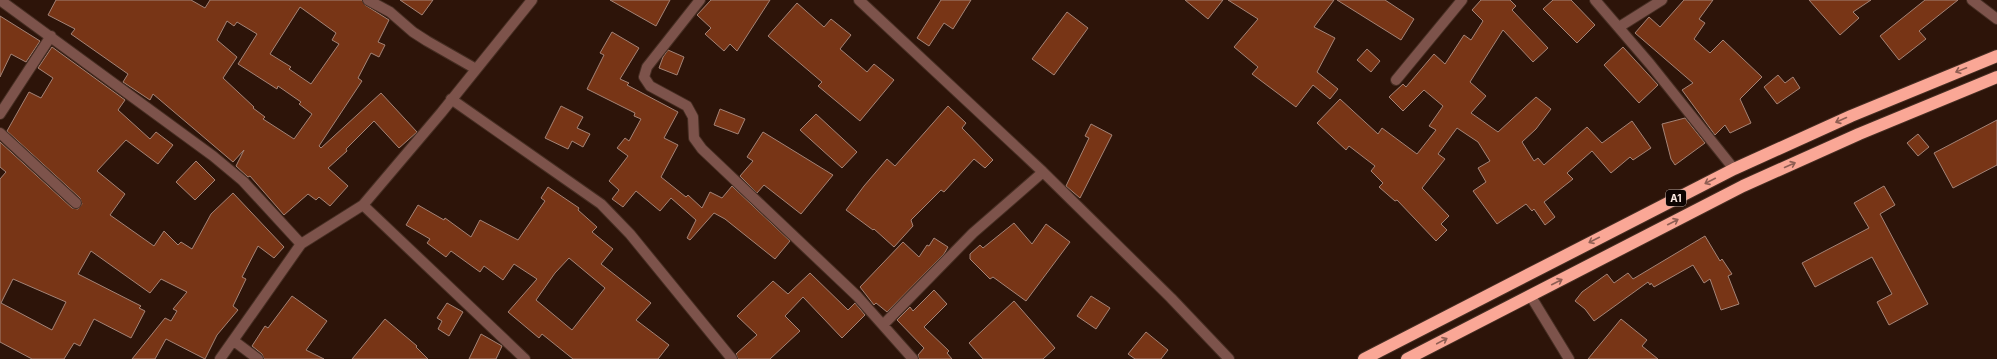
<svg xmlns="http://www.w3.org/2000/svg" width="1997" height="359" font-family="Inter,sans-serif">
<style>
.building{fill:#783516;stroke:#a48376;fill-rule:evenodd}
.lines{fill:none;stroke-linecap:round;stroke-linejoin:round}
.street-casing{stroke:#462e23;stroke-width:12}
.highway-casing{stroke:#462e23;stroke-width:14}
.street{stroke:#7d534b;stroke-width:10}
.highway{stroke:#faa796;stroke-width:12}
.oneway{stroke:#8f5e53}
.labels{text-anchor:middle;stroke-width:3;stroke-linejoin:round;paint-order:stroke}
.shield{fill:#0d0402;stroke:#b4a59f;stroke-width:1}
.shield-label{font-size:10px;font-weight:bold;fill:#fceae2}
</style>
<rect width="100%" height="100%" fill="#2d1409"/>
<path class="building" d="M56 0H191L205 8 210 0H362L365 5 389 20 378 42 385 45 379 57 371 53 358 78 362 81 319 146 321 148 381 93 417 132 399 148 374 121 346 149 347 151 328 168 348 186 330 206 319 197 316 200 308 194 284 215 250 176 248 177 236 166 244 150 233 162 153 94 150 100 123 82 128 74 71 34 75 29 48 15ZM300 7 336 33 332 40 339 44 311 84 289 69 291 67 270 54ZM227 21 234 26 237 22 257 34 238 64 277 89 278 86 301 102 299 104 312 114 294 139 263 119 265 117 253 108 254 107 223 78 237 57 217 40Z
M400 0H433L422 15Z
M610 0H670L656 26Z
M711 0H770L737 51 730 44 724 51 705 34 711 28 697 15Z
M941 0H971L953 29 944 23 929 46 917 38Z
M1185 0H1223L1208 19Z
M1228 0H1334L1314 27 1335 38 1317 72 1338 89 1330 99 1313 85 1296 107 1252 74 1258 67 1234 47 1258 19Z
M1337 0H1385L1414 19 1401 40Z
M1481 0H1510L1516 6 1512 10 1548 48 1533 62 1503 30 1470 82 1486 96 1471 113 1498 132 1536 97 1551 109 1536 129 1522 142 1534 161 1538 158 1544 165 1587 127 1602 143 1632 121 1651 148 1633 160 1630 157 1611 173 1592 151 1567 173 1573 179 1544 202 1555 217 1545 225 1534 209 1532 211 1526 204 1497 224 1473 191 1486 182 1478 168 1490 161 1478 142 1457 128 1438 154 1445 159 1422 188 1449 216 1441 224 1447 230 1436 241 1397 200 1395 201 1379 187 1383 183 1371 171 1375 166 1349 146 1346 150 1317 123 1340 99 1378 134 1382 128 1417 154 1436 130 1429 126 1443 106 1424 90 1403 111 1389 97 1403 84 1406 87 1434 54 1445 64 1464 35 1471 40 1483 21 1472 10Z
M1553 0H1571L1595 25 1577 43 1543 9Z
M1684 0H1713L1699 19 1705 23 1694 39 1710 53 1723 40 1762 77 1740 99 1751 123 1730 133 1725 125 1715 135 1682 90 1693 83 1635 33 1649 17 1660 27Z
M1809 0H1871L1853 12 1859 18 1840 35Z
M1925 0H1958L1919 31 1926 39 1899 60 1880 36Z
M797 3 824 27 831 19 851 35 840 49 867 72 874 64 894 80 860 121 818 86 822 82 768 36Z
M1067 12 1088 28 1054 75 1032 59Z
M0 16 40 41 26 62 11 54 0 77Z
M612 32 639 48 620 79 629 83 627 85 678 112 664 138 678 145 661 177 686 197 688 195 702 208 710 192 722 198 732 186 790 241 775 259 725 219 714 213 690 240 687 238 696 220 671 198 660 211 636 191 623 207 612 199 619 190 609 181 628 156 617 148 625 138 629 141 641 119 634 116 635 113 587 89 604 55 600 53Z
M52 47 125 100 118 110 150 139 156 132 173 145 158 164 126 140 97 171 125 194 110 215 154 246 164 231 178 245 181 242 192 249 211 214 233 193 284 247 274 258 258 246 242 277 246 279 233 306 238 310 217 335 205 359 166 339 155 359H132L165 318 171 321 177 311 173 309 187 292 161 279 150 293 91 251 78 274 141 306 139 308 145 311 131 338 94 319 80 346 74 343 64 359H32L0 342V179L6 172 0 167V142L72 208 78 209 82 204 80 198 7 131 29 92 41 98 53 78 38 68ZM13 279 66 302 52 330 1 303Z
M1623 47 1658 85 1639 103 1604 65Z
M1367 49 1380 61 1371 72 1357 60Z
M668 50 684 57 677 75 659 68 663 57Z
M1778 75 1785 83 1793 77 1800 88 1777 104 1764 87Z
M561 106 583 117 577 128 590 134 583 147 572 141 568 149 545 138Z
M948 106 966 123 962 128 993 160 985 168 974 159 944 192 941 190 911 220 913 226 894 247 874 229 873 230 846 210 864 186 887 159 895 166Z
M720 109 745 119 738 134 714 125Z
M816 114 857 152 842 168 800 130Z
M1685 118 1705 143 1675 165 1671 159 1662 124Z
M1997 120V165L1953 188 1934 153Z
M1091 124 1112 135 1080 198 1066 186 1089 138 1085 136Z
M763 132 833 175 801 214 764 185 757 193 740 176 753 161 747 157Z
M1918 134 1929 147 1918 156 1907 143Z
M196 161 215 180 195 200 176 182Z
M1884 186 1895 205 1880 214 1928 304 1889 325 1877 302 1892 294 1872 257 1815 287 1802 263 1869 228 1854 203Z
M548 187 579 208 578 210 597 227 592 232 613 249 601 264 651 303 636 320 669 345 658 359H573L542 334 539 338 508 312 537 279 514 264 503 280 484 266 480 272 451 251 446 257 427 243 430 239 406 225 418 205 444 220 445 218 471 237 480 220 518 240 545 201 541 198ZM569 258 605 288 572 330 536 300 555 273Z
M1014 223 1032 244 1046 224 1070 242 1026 301 993 277 990 279 970 259V254L980 245 983 248Z
M1705 236 1720 261 1722 259 1732 274 1728 276 1739 304 1721 310 1710 279 1704 283 1693 265 1654 287 1651 283 1650 285 1648 282 1594 321 1585 309 1575 301 1582 292 1607 274 1614 283 1628 273 1633 279Z
M934 238 948 247 944 254 887 312 876 303 874 305 860 287 903 242 919 257 927 245 929 246Z
M810 273 848 310 855 303 865 315 842 338 803 297 785 316 800 331 770 359H738L736 354 757 335 737 316 773 281 788 294Z
M934 290 947 304 924 327 949 351 947 353 952 359H919L918 355 924 348 897 320 910 307 913 311Z
M292 296 327 321 306 350 324 359H264L262 354 252 346 265 326 268 328Z
M1091 296 1110 308 1096 329 1077 316Z
M1014 301 1055 348 1043 359H983L969 343Z
M447 303 463 312 449 336 438 329 442 321 437 318Z
M385 319 417 346 416 347 428 359H352Z
M1621 319 1647 340 1642 346 1658 359H1588Z
M1146 332 1168 350 1161 359H1135L1128 354Z
M481 334 502 346 496 359H469Z"/>
<g class="lines">
<defs>
<path id="street" d="M0 0 213 156 243 181 301 244
M368 0 390 12 413 32 427 41 476 69
M700 0 647 67 644 77 650 86 687 106 693 117 694 138 702 149 857 296 913 359
M859 0 1043 172 1171 298 1229 359
M1595 0 1650 64 1734 169
M1972 0 1997 19
M1619 27 1662 0
M1396 80 1462 0
M451 99 601 204 630 234 732 359
M0 114 51 36
M0 133 76 203
M363 205 525 359
M1530 295 1569 359
M883 325 973 233 1043 172
M234 341 258 359
M220 359 301 244 363 205 441 113 532 0"/>
<path id="highway" d="M1364 359 1734 169 1851 116 1997 56
M1407 359 1743 186 1859 134 1997 77"/>
</defs>
<use href="#street" class="street-casing"/>
<use href="#highway" class="highway-casing"/>
<use href="#street" class="street"/>
<use href="#highway" class="highway"/>
</g>
<defs><path id="oneway-shaft" d="M-6 0H5M1.5-3L5.5 0L1.5 3" fill="none" stroke-width="1.6" stroke-linecap="round" stroke-linejoin="round"/></defs>
<g class="oneway">
<use href="#oneway-shaft" transform="translate(1961 70) rotate(158)"/>
<use href="#oneway-shaft" transform="translate(1841 120) rotate(156)"/>
<use href="#oneway-shaft" transform="translate(1790 165) rotate(-24)"/>
<use href="#oneway-shaft" transform="translate(1710 181) rotate(153)"/>
<use href="#oneway-shaft" transform="translate(1673 222) rotate(-27)"/>
<use href="#oneway-shaft" transform="translate(1594 240) rotate(153)"/>
<use href="#oneway-shaft" transform="translate(1557 282) rotate(-27)"/>
<use href="#oneway-shaft" transform="translate(1442 341) rotate(-28)"/>
</g>
<g class="labels">
<rect class="shield" x="1666" y="190" width="20" height="16" rx="3"/>
<g class="shield-label">
<text x="1676" y="202">A1</text>
</g>
</g>
</svg>
